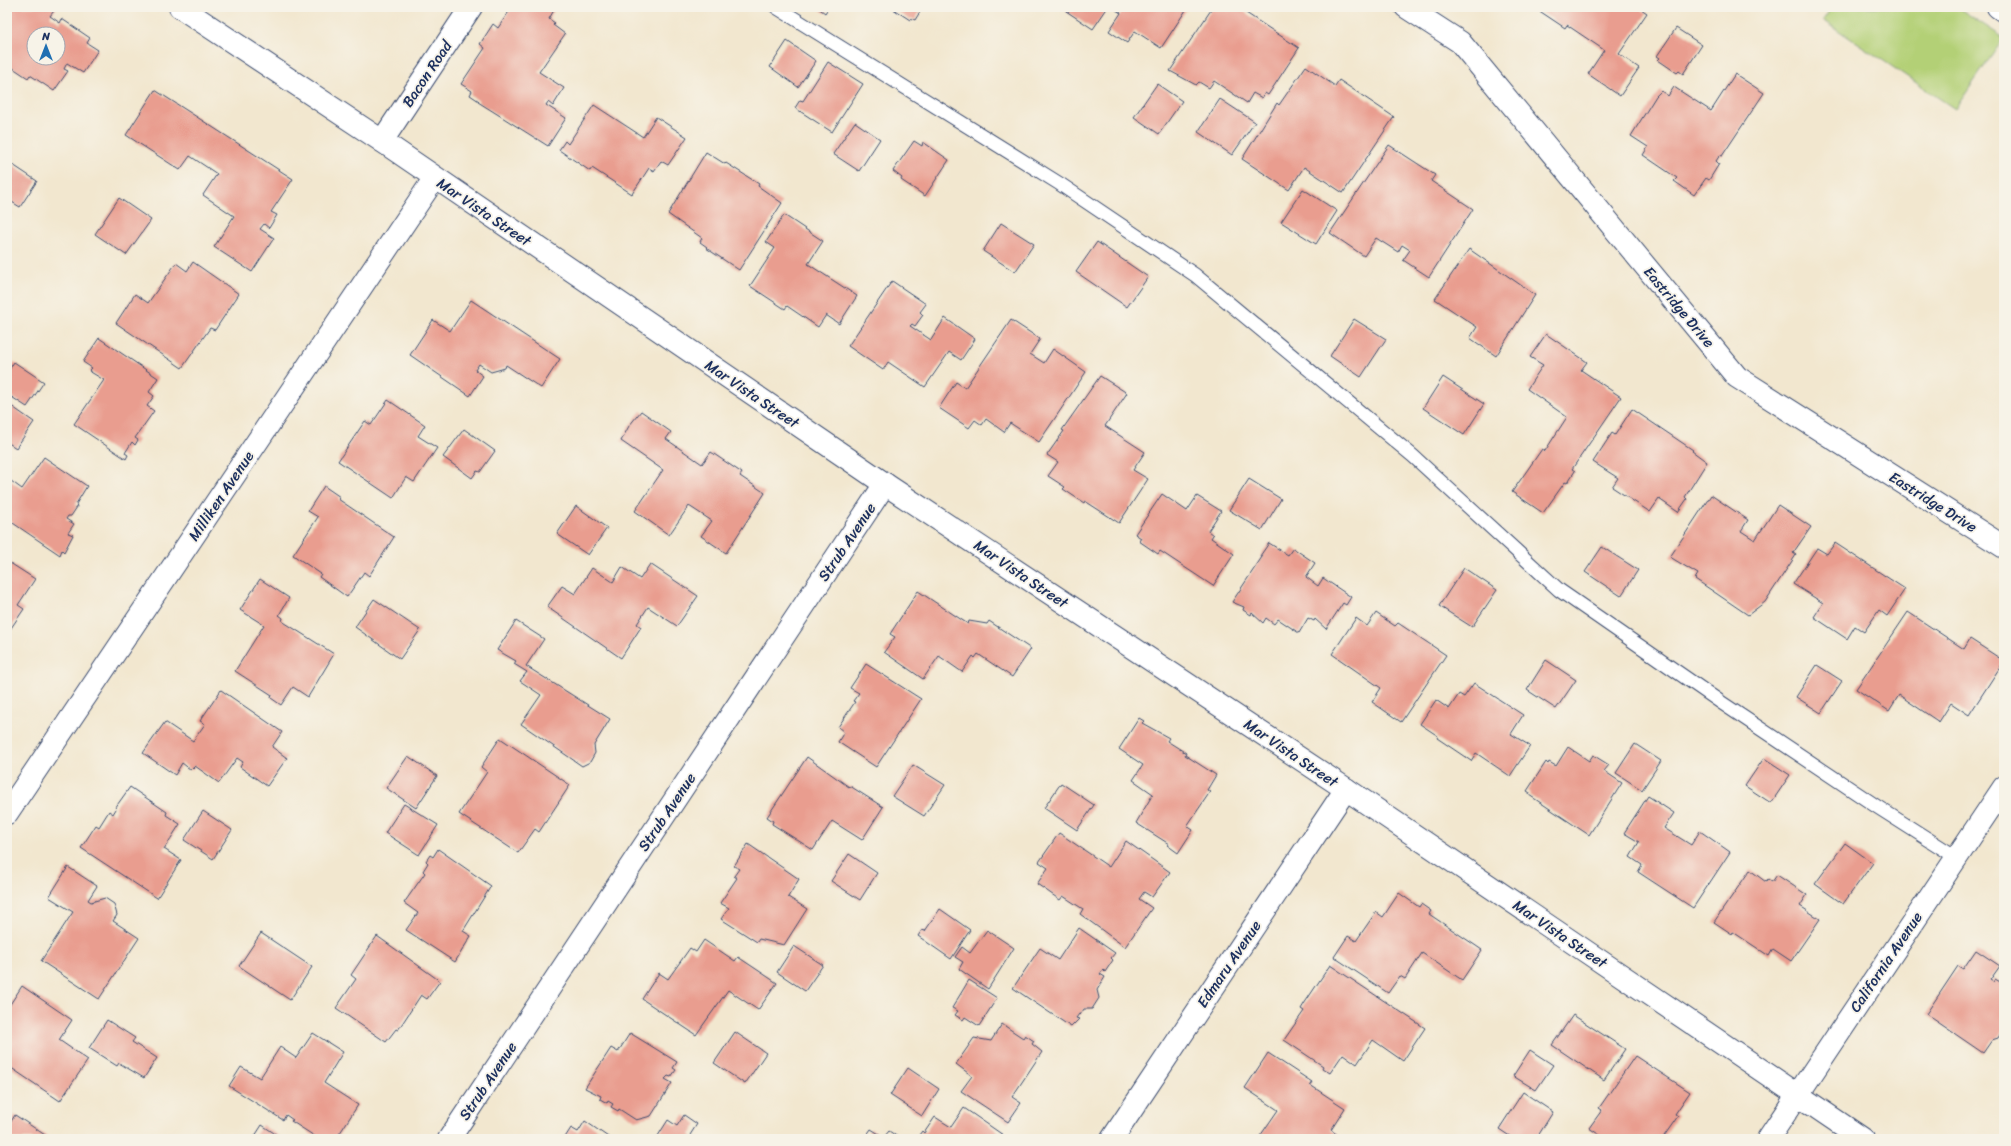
<svg xmlns="http://www.w3.org/2000/svg" width="2011" height="1146" font-family="Sriracha,sans-serif">
<style>
.green{fill:#b3d076;stroke:#67806a}
.building{fill:#e99d8f;fill-rule:evenodd}
.lines{fill:none;stroke-linecap:round;stroke-linejoin:round}
.service-casing{stroke:#3b4b6f;stroke-width:15}
.minor-casing{stroke:#3b4b6f;stroke-width:24}
.tertiary-casing{stroke:#3b4b6f;stroke-width:24}
.service{stroke:#fff;stroke-width:13}
.minor{stroke:#fff;stroke-width:22}
.tertiary{stroke:#fff;stroke-width:22}
.labels{text-anchor:middle;stroke-width:3.5;stroke-linejoin:round;paint-order:stroke}
.street-label{font-size:15px;fill:#1b2f5e;stroke:#f7f3e8}
</style>
<rect width="100%" height="100%" fill="#f7f3e8"/>
<filter id="ink" filterUnits="userSpaceOnUse"><feTurbulence type="fractalNoise" baseFrequency=".025" numOctaves="2"/><feDisplacementMap in="SourceGraphic" scale="8" xChannelSelector="R" yChannelSelector="G"/><feConvolveMatrix kernelMatrix="1 2 1 2 8 2 1 2 1" color-interpolation-filters="sRGB"/></filter>
<filter id="wash" filterUnits="userSpaceOnUse"><feTurbulence type="fractalNoise" baseFrequency=".012" numOctaves="4" result="noise"/><feDisplacementMap in="SourceGraphic" scale="16" xChannelSelector="R" yChannelSelector="G"/><feGaussianBlur stdDeviation="0.9" result="paint"/><feColorMatrix in="noise" values="0 0 0 0 0 0 0 0 0 0 0 0 0 0 0 0 0 1.4 0 .05"/><feComposite in="paint" operator="in"/></filter>
<g filter="url(#wash)">
<rect width="100%" height="100%" fill="#f2e7cf"/>
<path class="green" d="M1832 7H1957L2004 38 1955 109 1823 20Z"/>
<g id="blocks">
<path class="building" d="M7 7H57L50 16 60 23 62 19 90 38 87 43 98 50 83 73 67 63 64 69 68 71 54 91 30 75 28 78 7 64ZM34 34H58V58H34Z
M512 7H549L554 10 549 19 555 23 553 25 565 34 539 72 564 88 553 106 548 102 546 105 566 118 548 146 478 102 479 101 470 95 472 91 461 84 485 48 480 44 493 24 498 28Z
M817 7H829L825 13Z
M890 7H923L915 20 911 18 910 20Z
M1069 7H1108L1093 29 1066 11Z
M1118 7H1188L1161 48 1135 31 1127 43 1109 31 1121 13 1116 10Z
M1213 7H1237L1299 48 1268 95 1265 93 1262 98 1253 93 1247 103 1214 81 1209 88 1199 82 1196 85 1170 71Z
M1540 7H1638L1647 13 1619 54 1639 68 1620 96 1588 74 1604 50 1567 25 1565 28 1538 10Z
M1676 28 1702 45 1683 74 1679 71 1677 73 1658 60 1660 58 1657 56Z
M787 41 816 61 798 87 770 67Z
M828 62 863 84 832 132 795 108 800 100 803 101Z
M1306 66 1335 86 1339 80 1394 117 1343 193 1304 167 1289 190 1242 159 1277 103 1279 105Z
M1735 74 1764 93 1722 156 1720 155 1716 161 1719 164 1709 180 1706 178 1694 195 1674 181 1677 178 1643 155 1648 147 1631 136 1656 96 1661 91 1668 96 1674 87 1711 111Z
M1157 84 1182 101 1159 134 1134 117Z
M155 90 293 179 271 212 277 215 269 228 264 224 260 229 274 238 252 272 214 247 234 216 203 195 217 174 190 156 180 170 126 135Z
M1220 99 1255 122 1232 155 1198 132Z
M594 105 643 137 656 117 687 137 668 165 661 161 654 171 649 168 632 194 592 168 590 171 559 150 565 141 568 144Z
M855 122 880 139 859 171 833 154Z
M914 141 922 146 923 142 949 160 925 196 901 180 902 178 893 171Z
M1389 145 1435 175 1431 181 1473 209 1429 277 1403 260 1410 250 1402 245 1398 252 1376 238 1364 256 1330 233Z
M706 152 725 164 726 163 759 184 758 186 782 203 739 270 706 248 707 247 700 242 702 238 668 214Z
M7 161 37 181 20 207 7 199Z
M1303 189 1337 211 1316 244 1281 222Z
M119 198 151 220 126 255 95 234Z
M784 215 823 241 808 264 857 296 839 324 826 315 818 327 787 306 785 309 750 286 775 248 766 242Z
M1001 223 1034 244 1015 272 983 251Z
M1097 242 1148 277 1127 307 1076 272Z
M1469 249 1535 295 1496 356 1470 338 1477 327 1435 299Z
M193 262 239 294 215 330 210 328 182 368 116 323 135 294 148 303 176 263 187 271Z
M892 281 926 304 920 312 923 315 915 326 912 324 910 326 931 340 945 318 975 339 961 360 949 352 925 387 888 362 883 370 848 346Z
M471 300 560 359 541 388 506 365 505 368 491 372 479 364 475 370 483 376 470 396 410 355 433 320 450 331Z
M1354 319 1386 339 1361 377 1330 356Z
M1011 320 1040 339 1030 354 1044 363 1053 349 1086 372 1039 442 1010 423 1004 432 986 419 982 425 975 420 969 428 939 408 956 382 965 388Z
M1546 334 1587 362 1581 370 1621 397 1572 469 1575 471 1567 483 1565 482 1543 513 1512 492 1542 449 1545 451 1567 417 1527 389 1543 365 1530 357Z
M99 338 158 378 149 392 154 396 147 406 154 411 135 438 138 440 135 445 132 442 125 453 128 455 126 459 74 424 104 380 89 371 92 368 83 362Z
M14 362 44 382 27 407 7 394V373Z
M1100 376 1127 393 1105 426 1145 452 1133 470 1148 479 1119 523 1085 501 1084 503 1063 489 1065 487 1048 476 1058 462 1047 455 1064 431 1062 430Z
M1443 377 1484 404 1464 435 1423 408Z
M388 400 425 425 418 436 437 448 414 482 406 477 393 498 338 461 365 421 371 425Z
M7 403 34 422 16 448 7 442Z
M1632 409 1693 450 1692 451 1707 462 1685 497 1687 499 1678 512 1659 499 1650 512 1612 487 1618 478 1593 462 1612 433 1615 435Z
M641 411 671 432 666 439 702 464 711 452 742 473 740 476 765 493 726 553 701 536 712 521 689 506 669 535 635 511 663 470 621 441 629 426Z
M464 429 495 451 480 472 477 471 472 478 443 457Z
M44 457 87 486 76 504 77 507 71 516H68L66 519 74 524 68 533 73 535 64 552 62 550 60 555 7 519V478L22 489Z
M1249 479 1281 499 1262 530 1229 510Z
M324 486 340 497 338 499 394 537 369 576 364 572 347 597 319 577 321 574 293 555 318 517 308 511Z
M1162 494 1187 511 1197 496 1221 511 1208 531 1213 535 1211 538 1234 554 1213 586 1160 551 1158 554 1139 541 1141 538 1135 534Z
M1711 495 1748 520 1741 531 1755 540 1778 505 1811 527 1793 553 1796 555 1765 602 1748 615 1695 579 1698 574 1670 557Z
M576 506 607 528 588 555 557 534Z
M1269 543 1288 555 1293 548 1315 563 1306 577 1318 586 1323 578 1351 597 1346 605 1343 603 1326 629 1315 619 1314 621 1308 618 1299 633 1278 619 1274 624 1266 618 1263 623 1252 613 1251 615 1243 610 1244 607 1232 602 1262 557 1260 556Z
M1835 543 1905 589 1887 616 1879 610 1864 632 1855 626 1847 639 1814 617 1823 603 1793 584 1817 548 1827 554Z
M1602 547 1638 570 1621 596 1585 572Z
M7 561 35 579 18 605 24 609 7 634Z
M650 564 698 596 677 626 648 607 637 624 641 627 621 658 547 607 562 586 575 594 592 568 613 582 622 567 640 579Z
M1464 568 1497 590 1472 627 1439 606Z
M260 579 289 598 279 615 283 618 282 621 334 654 308 697 293 687 281 705 271 698 272 695 235 671 264 625 240 610Z
M918 591 968 624 969 621 987 624 989 621 1031 649 1012 677 978 654 975 658 973 656 962 672 939 656 923 679 884 652 895 637 890 634Z
M374 599 420 630 400 659 355 627Z
M1908 612 1964 649 1970 639 2004 661 1969 715 1951 703 1939 722 1899 695 1889 711 1856 689Z
M1376 613 1395 626 1398 623 1446 655 1401 722 1372 702 1381 688 1332 654 1356 618 1367 626Z
M516 621 544 639 526 666 610 719 594 745 595 753 590 762 582 766 521 724 541 695 520 681 527 672 514 664 516 661 497 650Z
M1546 660 1576 680 1556 709 1527 690Z
M866 664 921 699 876 767 838 742 844 732 838 727 855 702 853 701 859 693 850 688Z
M1817 665 1842 681 1821 713 1796 697Z
M1474 683 1523 715 1511 734 1530 746 1510 776 1476 753 1471 761 1437 738 1438 736 1420 724 1436 700 1449 709 1459 694 1464 697Z
M221 690 282 732 272 747 287 758 267 786 240 767 243 762 237 758 219 783 195 766 191 770 182 763 175 775 143 753 165 722 193 741 205 724 200 721Z
M1139 718 1144 721 1142 723 1169 738 1167 741 1186 753 1185 755 1216 775 1207 790 1210 792 1187 826 1193 830 1178 853 1167 845 1169 844 1136 823 1153 794 1133 780 1143 765 1119 749Z
M500 738 570 785 539 832 535 829 518 853 459 814 487 772 481 767Z
M1635 744 1661 761 1642 790 1616 773Z
M1568 747 1589 761 1593 755 1609 765 1604 771 1622 783 1589 835 1529 795 1530 793 1527 791 1546 762 1548 764 1549 762 1556 766Z
M408 756 437 776 416 808 386 788Z
M807 757 849 787 850 786 883 807 862 840 832 821 813 850 772 824 773 821 767 817Z
M1764 758 1790 775 1771 803 1745 786Z
M913 765 945 785 924 816 892 796Z
M1061 783 1094 805 1077 830 1044 808Z
M130 787 167 812 166 815 180 824 164 849 181 860 157 898 81 848 96 825 99 827 109 811 113 814 116 809 115 808Z
M1648 796 1674 813 1664 828 1691 845 1700 831 1730 852 1693 908 1638 872 1642 865 1630 857 1639 842 1624 833Z
M404 804 438 825 419 855 385 833Z
M203 811 232 830 213 859 184 840Z
M1059 833 1109 867 1126 841 1170 872 1152 897 1144 892 1139 899 1152 908 1125 947 1080 914 1083 909 1063 896 1060 900 1037 884 1048 868 1039 862Z
M1845 843 1873 863 1843 904 1815 884Z
M748 844 799 879 788 897 807 909 784 945 759 939 757 942 721 919 729 908 720 903 737 878 734 876 739 869 734 866Z
M438 849 491 886 463 931 471 936 455 962 406 930 418 913 404 903 425 873 423 871 428 863 426 861 430 855 433 857Z
M849 854 877 873 860 900 831 881Z
M68 867 97 886 88 900 91 902 105 898 114 904 117 915 113 921 139 938 99 999 41 961 73 912 49 897Z
M1750 870 1766 882 1768 879 1772 882 1777 875 1807 895 1800 906 1820 919 1791 961 1773 949 1769 956 1733 932 1732 934 1714 922Z
M1399 893 1419 907 1421 904 1431 911 1429 914 1482 950 1462 980 1422 953 1405 979 1400 976 1388 993 1334 957 1348 936 1356 941 1376 912 1383 917Z
M940 909 970 930 951 959 918 936 922 930 925 931Z
M1079 928 1115 953 1111 958 1113 960 1105 972 1103 970 1100 974 1105 977 1097 990 1099 998 1092 1009H1084L1080 1015 1079 1014 1076 1018 1079 1019 1071 1027 1013 988 1040 948 1058 960Z
M987 930 1014 948 988 989 959 969 963 962 955 957 962 947 970 953Z
M261 933 312 967 290 1000 239 966Z
M377 936 440 981 427 999 421 995 398 1030 396 1029 386 1042 336 1008 356 979 351 975Z
M704 940 735 961 738 957 777 983 758 1010 728 990 696 1035 642 999 659 973 668 979 690 948 696 952Z
M794 946 823 965 805 991 777 972Z
M1976 950 2000 966 1990 980 1993 982 1995 979 2004 984V1028L1998 1038 1992 1040 1983 1053 1926 1014 1958 966 1963 969Z
M1330 965 1425 1028 1403 1061 1373 1040 1357 1064 1343 1054 1330 1073 1322 1068 1323 1066 1284 1040 1304 1011 1301 1009 1304 1004Z
M969 980 997 998 979 1026 965 1017 963 1020 955 1015 958 1011 952 1008Z
M22 986 72 1020 59 1040 88 1060 60 1101 7 1065V1009Z
M1573 1015 1625 1049 1604 1080 1552 1045Z
M107 1020 135 1038 132 1042 157 1058 144 1078 119 1063 117 1066 89 1048Z
M1002 1024 1023 1038 1025 1035 1034 1041 1032 1044 1042 1052 1012 1097 1021 1103 1008 1122 961 1091 972 1076 956 1064 974 1038 991 1041Z
M735 1032 766 1053 745 1084 714 1063Z
M313 1033 343 1052 324 1083 358 1105 336 1139H319L291 1121 293 1120 286 1115 283 1120 229 1086 241 1067 260 1078 280 1047 296 1058Z
M630 1033 677 1062 673 1068 676 1070 671 1077 668 1076 665 1079 672 1083 651 1116 636 1120 619 1109 618 1111 611 1107 613 1104 608 1101 607 1103 600 1099 601 1096 585 1088 611 1048 618 1052Z
M1530 1050 1553 1065 1536 1090 1513 1076Z
M1268 1053 1312 1082 1310 1085 1345 1108 1331 1130 1343 1139H1258L1278 1110 1245 1088Z
M1635 1056 1690 1092 1675 1114 1678 1116 1662 1139H1606L1589 1128 1602 1110 1599 1108Z
M908 1068 939 1089 922 1116 890 1095Z
M1523 1092 1553 1112 1536 1139H1514L1499 1129Z
M964 1108 1003 1135 1001 1139H916L922 1131 924 1133 935 1117 951 1127Z
M15 1115 51 1139H7V1128Z
M684 1115 697 1124 690 1135 695 1139H656L668 1120 677 1126Z
M585 1121 611 1139H564L571 1128 578 1132Z
M262 1125 283 1139H253Z
M871 1129 884 1137 889 1131 901 1139H864Z"/>
</g>
</g>
<g filter="url(#ink)">
<use href="#blocks" fill-opacity="0" stroke="#3b4b6f" stroke-width="1"/>
<g class="lines">
<defs>
<path id="service" d="M776 7 1060 184 1195 275 1413 456 1559 590 1722 703 1876 806 1956 857"/>
<path id="minor" d="M1406 7 1460 42 1737 377 2004 547
M1998 7 2004 11
M382 141 471 7
M7 813 434 179
M449 1139 885 484
M1112 1139 1346 789
M1768 1139 2004 787"/>
<path id="tertiary" d="M180 7 382 141 885 484 1346 789 1863 1139"/>
</defs>
<use href="#service" class="service-casing"/>
<use href="#minor" class="minor-casing"/>
<use href="#tertiary" class="tertiary-casing"/>
<use href="#service" class="service"/>
<use href="#minor" class="minor"/>
<use href="#tertiary" class="tertiary"/>
</g>
</g>
<g class="labels">
<g class="street-label">
<text transform="translate(427 74) rotate(-56)" y="5">Bacon Road</text>
<text transform="translate(484 212) rotate(34)" y="5">Mar Vista Street</text>
<text transform="translate(1679 307) rotate(50)" y="5">Eastridge Drive</text>
<text transform="translate(752 394) rotate(34)" y="5">Mar Vista Street</text>
<text transform="translate(221 496) rotate(-56)" y="5">Milliken Avenue</text>
<text transform="translate(1933 502) rotate(32)" y="5">Eastridge Drive</text>
<text transform="translate(847 542) rotate(-56)" y="5">Strub Avenue</text>
<text transform="translate(1021 574) rotate(34)" y="5">Mar Vista Street</text>
<text transform="translate(1291 753) rotate(34)" y="5">Mar Vista Street</text>
<text transform="translate(667 812) rotate(-56)" y="5">Strub Avenue</text>
<text transform="translate(1560 934) rotate(34)" y="5">Mar Vista Street</text>
<text transform="translate(1886 962) rotate(-56)" y="5">California Avenue</text>
<text transform="translate(1229 964) rotate(-56)" y="5">Edmaru Avenue</text>
<text transform="translate(488 1081) rotate(-56)" y="5">Strub Avenue</text>
</g>
</g>
<rect width="2011" height="1146" fill="none" stroke="#f7f3e8" stroke-width="24"/>
<g transform="translate(46 46)"><circle r="19" fill="#f7f3e8" stroke="#9fa5b1"/>
<path d="M0-3L7 15L0 10L-7 15Z" fill="#1f6fb2"/>
<text y="-6" font-size="11" font-weight="bold" text-anchor="middle" fill="#1b2f5e">N</text>
</g>
</svg>
